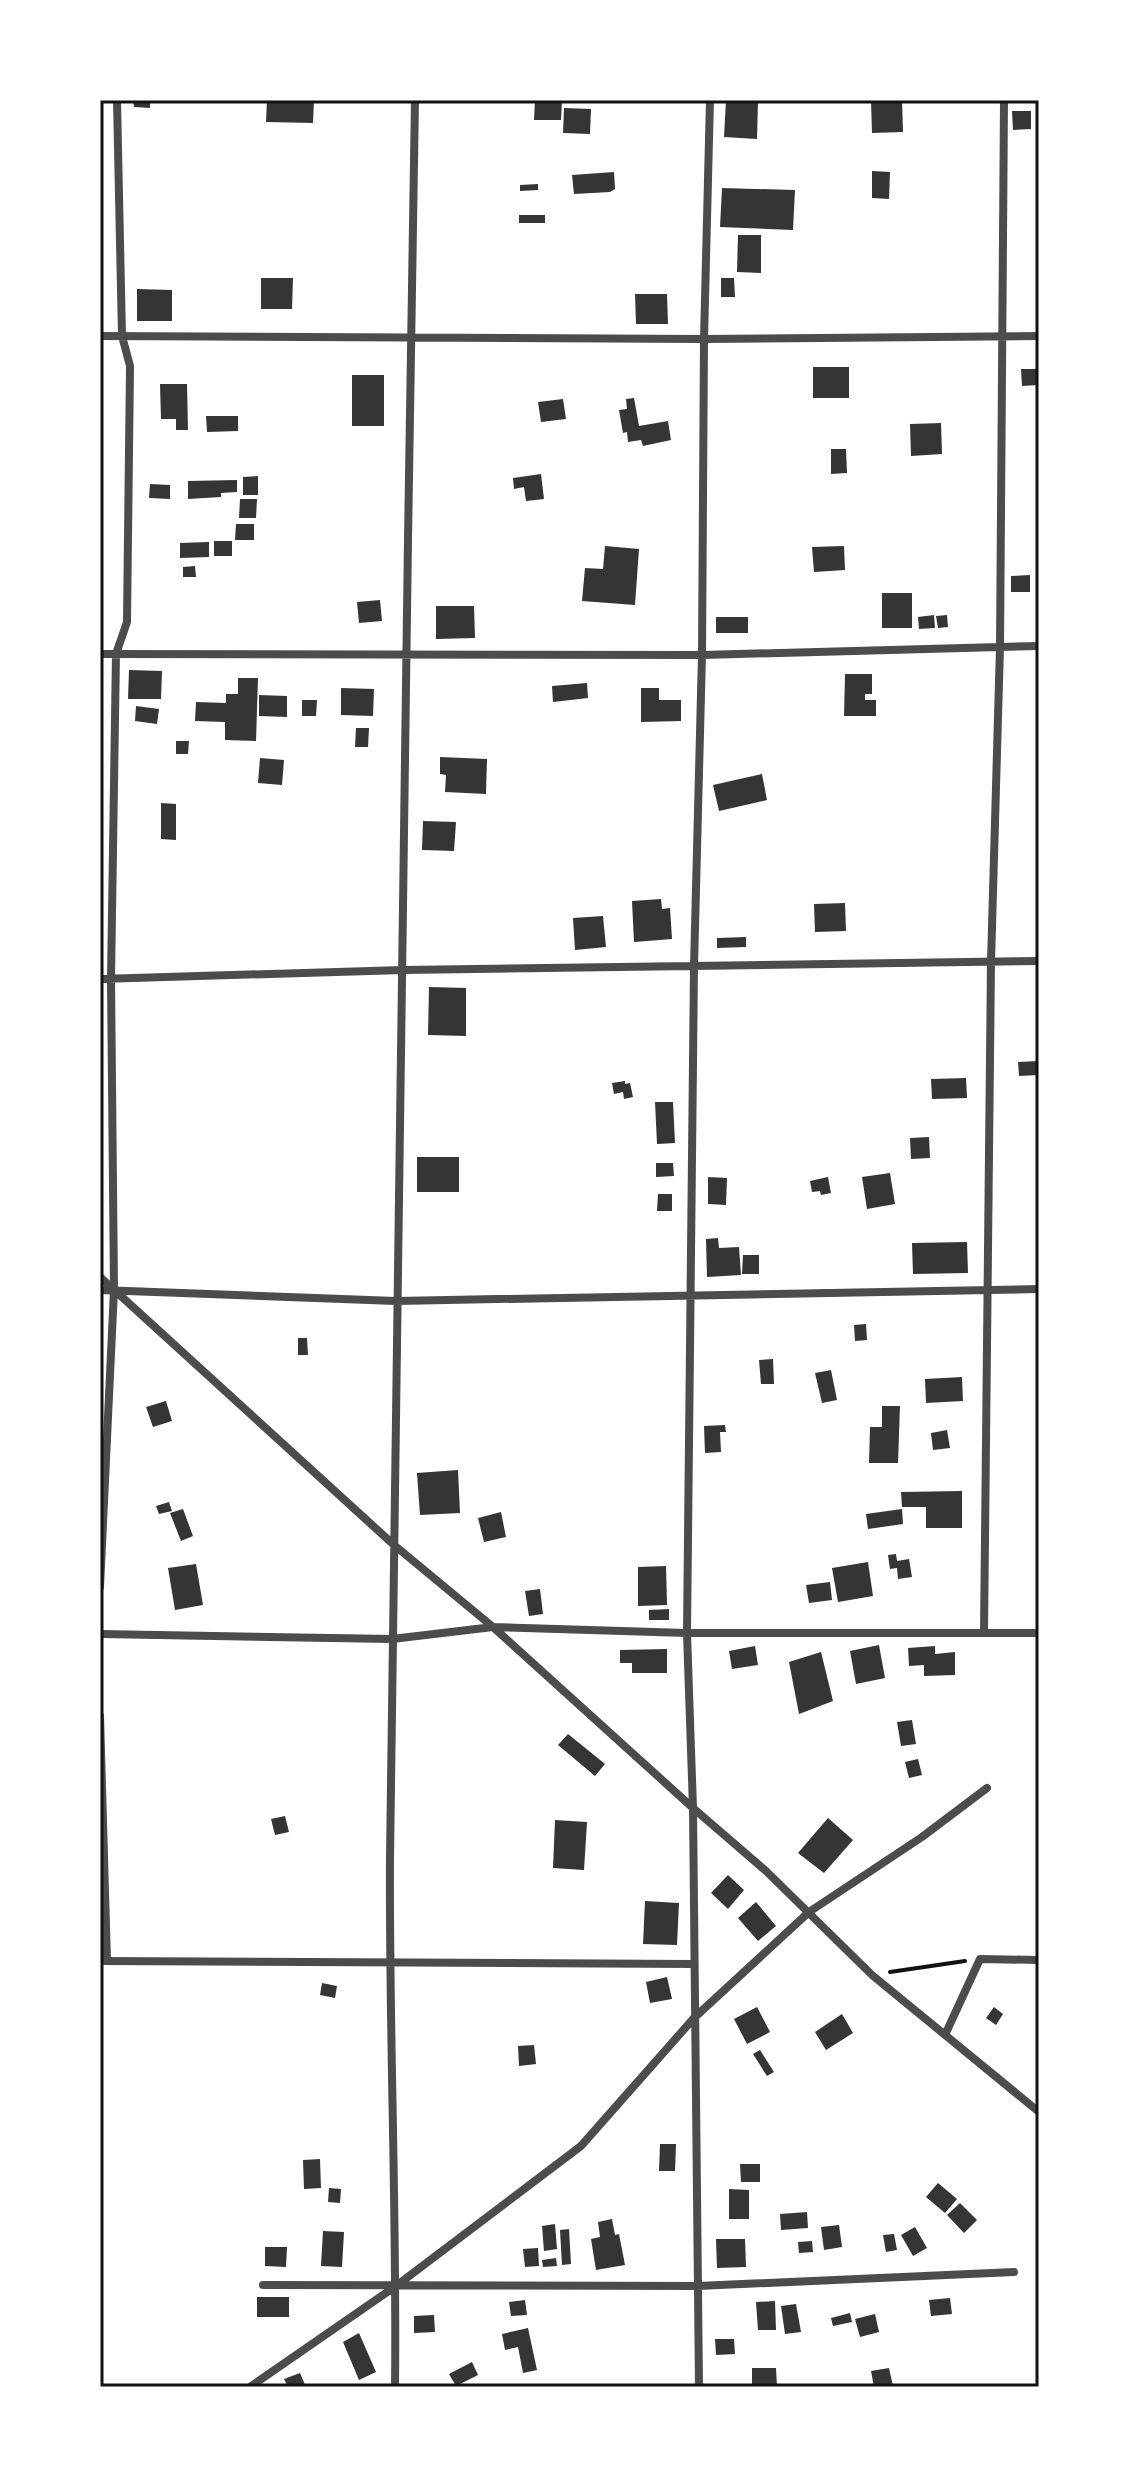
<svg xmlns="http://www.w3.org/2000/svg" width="1139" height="2487" font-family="Roboto,sans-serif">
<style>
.building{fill:#353535}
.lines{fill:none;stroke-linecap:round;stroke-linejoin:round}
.path{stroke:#111;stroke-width:4}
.minor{stroke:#4c4c4c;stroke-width:8}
.neatline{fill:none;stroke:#111;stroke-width:3}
</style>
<rect width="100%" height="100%" fill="#fff"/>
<path class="building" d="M133 100H150V108L134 107Z
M267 100H314L313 123 266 122Z
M535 100H562L561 120H534Z
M726 100H758L757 139 724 137Z
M871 100H902L903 132 872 133Z
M564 108 591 109 590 134 563 133Z
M1012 111H1031V129L1013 130Z
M872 171 890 172 889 199 872 198Z
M614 172 615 189 610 192 574 194 572 175Z
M538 184V190L520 191V185Z
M722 188 795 190 793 230 720 227Z
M519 215H545V223H519Z
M738 235H761V273L737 272Z
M261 278H293L292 309H261Z
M721 278H734L735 297H721Z
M137 289 172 290V321H137Z
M635 294H667L668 324H636Z
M813 367H849V398H813Z
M1021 369H1039V385L1022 386Z
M352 375H384V426H352Z
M160 384H187L188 430H176V419H161Z
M634 398 639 426 668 421 671 440 643 446 641 440 628 442 627 432 623 433 619 410 627 409 626 399Z
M563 399 566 419 541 422 538 402Z
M206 416H238V431L207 432Z
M941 423 942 454 911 456 910 424Z
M831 449H846L847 473 831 474Z
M541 474 544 499 526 501 524 487 514 489 513 478Z
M258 476V495H243V477Z
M237 480V492L221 493V497L188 499V481Z
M150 484 170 485V499L149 498Z
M240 499H257L256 518H239Z
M236 524H254V540H235Z
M214 541H232V556H214Z
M209 542V557L180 558V543Z
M605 546 639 549 635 605 582 601 585 568 603 569Z
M844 546 845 570 814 572 812 547Z
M195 566 196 577H183V567Z
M1030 575V592H1011V576Z
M882 593H912V628H882Z
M380 600 382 621 359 623 357 602Z
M436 606H474L475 638 436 639Z
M934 615 935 628 919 629 918 617Z
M947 615 948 627 938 628 936 616Z
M716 617H748V633H716Z
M129 670 162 671 161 699H128Z
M845 674H872V694H865V700H876V716H844Z
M238 678H258L256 741 225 740V722L195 721 196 702 226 703V694H238Z
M587 683 588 698 553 702 552 686Z
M341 688 374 689 373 716 341 715Z
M641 688H659V700H681V721L641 722Z
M259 695 287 696V717L259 716Z
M302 700H317L316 716H302Z
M136 706 159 709 157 724 135 721Z
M356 728H369L368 747H355Z
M176 741H189L188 754H176Z
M440 757 487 759 486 794 445 792 446 775 440 774Z
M260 758 284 760 282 785 258 783Z
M762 774 767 800 719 811 713 785Z
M161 803 176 804V840L161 839Z
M423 821 456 822 454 851 422 850Z
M661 899 662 909 670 908 672 939 634 942 632 901Z
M845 903 846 931 815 932 814 904Z
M603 916 606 947 575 950 573 918Z
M746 937V947L717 948V938Z
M429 987 466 988V1036L428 1035Z
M1039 1061V1075L1019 1076 1018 1062Z
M966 1078 967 1098 932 1099 931 1079Z
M625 1081V1084L630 1083 633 1097 624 1099 623 1092 614 1094 612 1083Z
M655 1102H673L675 1143 657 1144Z
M929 1137 930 1158 911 1159 910 1138Z
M417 1157H459V1192H417Z
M656 1163H673L674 1176 656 1177Z
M890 1173 895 1204 867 1209 862 1177Z
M708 1177 727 1178 726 1205 708 1204Z
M828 1177 831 1193 821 1195 820 1191 812 1192 810 1181Z
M658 1194H672V1211H657Z
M718 1238 719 1248 739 1247 741 1275 707 1277 706 1239Z
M967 1242 968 1273 913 1274 912 1243Z
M743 1255H759V1274H742Z
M866 1324 867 1340 855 1341 854 1325Z
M298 1338H307L308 1355H298Z
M773 1359 774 1384H761L759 1360Z
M831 1370 837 1400 822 1403 815 1373Z
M962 1377 963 1401 926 1403 925 1379Z
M166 1401 172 1421 153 1427 146 1407Z
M882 1406H900L898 1463H869L870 1427H882Z
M725 1425 726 1432H720L721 1452 705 1453 704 1426Z
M947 1430 950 1448 933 1450 931 1433Z
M458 1470 460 1513 420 1515 417 1473Z
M962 1491V1528H926V1507H902L901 1492Z
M169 1502 172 1511 159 1514 156 1506Z
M183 1509 193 1536 181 1541 170 1513Z
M902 1509 903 1524 868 1529 866 1514Z
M501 1512 506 1537 484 1542 478 1518Z
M896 1554 897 1561 909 1559 912 1577 898 1579 897 1568 890 1569 888 1555Z
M868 1562 873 1596 838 1602 832 1568Z
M196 1564 203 1605 175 1610 168 1568Z
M666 1566 667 1605 638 1606V1567Z
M830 1582 832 1600 809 1603 806 1585Z
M540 1589 543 1614 529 1616 525 1591Z
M669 1609V1620H649V1610Z
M879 1645 885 1678 856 1684 850 1651Z
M755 1646 758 1665 732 1669 729 1651Z
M935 1646V1654L955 1652V1675L924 1676V1665L909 1666 908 1648Z
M667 1649V1673H632V1663H620V1650Z
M821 1652 833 1701 799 1714 789 1662Z
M912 1720 916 1744 901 1746 897 1722Z
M568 1734 605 1764 595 1776 558 1745Z
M918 1759 922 1775 909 1778 905 1762Z
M285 1816 289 1832 275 1835 271 1819Z
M828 1818 853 1840 824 1873 798 1853Z
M555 1820 587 1822 584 1870 553 1868Z
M728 1875 744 1890 728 1909 711 1893Z
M645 1901 679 1903 677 1945 643 1944Z
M756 1902 776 1926 758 1941 738 1918Z
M667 1977 672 1999 650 2003 646 1982Z
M322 1983 337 1986 335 1998 320 1995Z
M757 2007 770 2032 747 2044 734 2019Z
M994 2007 1003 2014 996 2025 986 2018Z
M842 2014 853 2033 826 2050 815 2032Z
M534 2045 536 2064 519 2066 518 2046Z
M760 2050 774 2072 767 2076 753 2054Z
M660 2144H676L675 2171H659Z
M320 2159 321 2188 304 2189 303 2160Z
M740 2164H760V2182H741Z
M938 2183 957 2199 945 2213 926 2197Z
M329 2188 341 2189 340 2203 328 2202Z
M729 2189 749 2190V2219H729Z
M960 2203 977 2220 964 2233 947 2215Z
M807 2212 808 2228 781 2230 780 2214Z
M612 2219 615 2235 619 2234 625 2265 596 2270 591 2239 600 2237 598 2222Z
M555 2224 557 2249 544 2251 542 2226Z
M839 2225 842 2247 824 2250 821 2227Z
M915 2227 927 2248 913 2256 901 2235Z
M569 2229 571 2264 562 2265 560 2230Z
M323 2231 344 2232 342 2267 321 2266Z
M894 2234 897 2250 886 2252 883 2235Z
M716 2239H745L746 2267 717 2268Z
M812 2241 813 2252 799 2253 798 2242Z
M265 2247H287L286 2267 265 2266Z
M538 2248 539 2266 525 2267 523 2249Z
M556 2258 557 2266 543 2267 542 2260Z
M257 2297H289V2317H257Z
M950 2298 952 2314 931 2316 929 2300Z
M525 2300 527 2315 511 2316 509 2302Z
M775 2301 776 2330H758L756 2302Z
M796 2304 801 2332 785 2334 781 2306Z
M850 2313 852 2322 833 2326 831 2318Z
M875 2314 879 2332 860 2337 855 2319Z
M434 2315 435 2332 414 2333V2316Z
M528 2328 537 2370 523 2373 518 2347 505 2350 502 2334Z
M359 2333 376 2372 359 2380 343 2342Z
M715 2339H734L735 2354 716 2355Z
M472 2362 478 2375 456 2386 449 2374Z
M752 2368H776L777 2387H752Z
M889 2368 893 2386 874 2387 871 2371Z
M300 2373 306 2387H288L284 2379Z"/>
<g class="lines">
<path class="path" d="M890 1972 965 1961"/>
<path class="minor" d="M100 336 704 339 1039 336
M100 654 702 655 1039 646
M100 979 403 970 1039 961
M100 1277 394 1545 493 1627 693 1808 766 1871 872 1975 1039 2112
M100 1290 396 1301 1039 1289
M100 1587 114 1290 111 979 116 654 127 622 130 366 122 336 117 100
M984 1633 991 962 1000 647 1004 100
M100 1634 392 1639 493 1627 687 1633H1039
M100 1716 107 1961
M100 1961 693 1964
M945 2035 980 1959 1039 1960
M263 2285 698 2286 1014 2272
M250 2387 396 2286 581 2146 694 2018 809 1912 922 1837 987 1788
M395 2387C397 2211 389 2035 390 1858 395 1272 406 686 415 100
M699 2387 693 1808 687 1633 694 967 702 655 704 339 710 100"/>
</g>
<rect width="1139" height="2487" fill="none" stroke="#ffffff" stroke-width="204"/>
<rect x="102" y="102" width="935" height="2283" class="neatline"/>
</svg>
